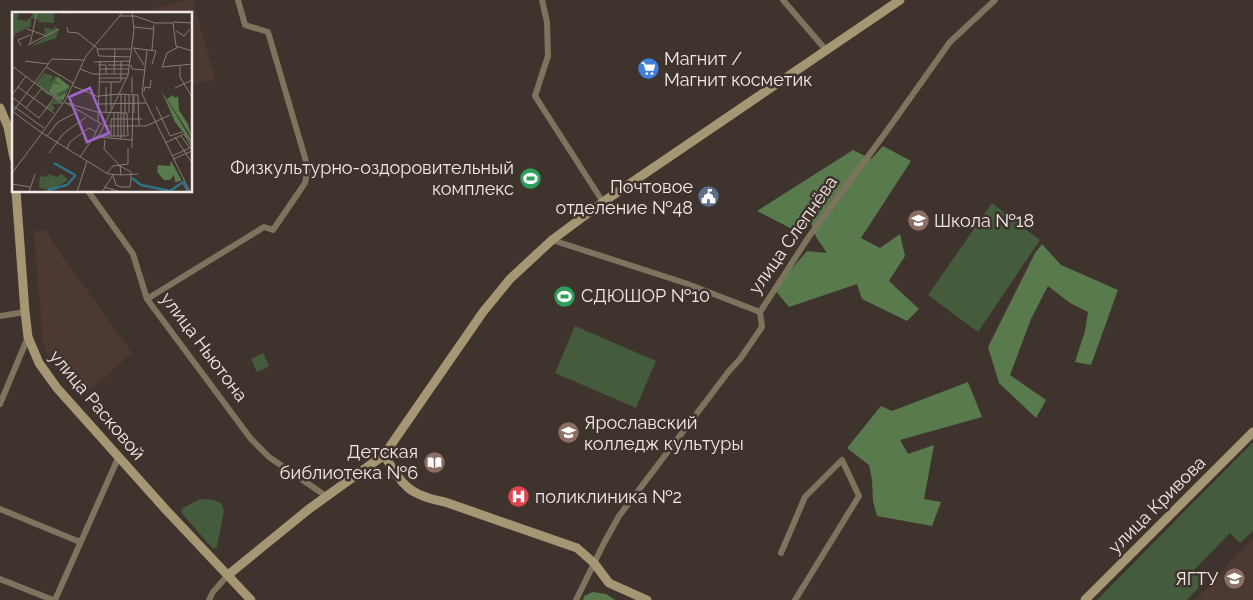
<svg xmlns="http://www.w3.org/2000/svg" width="1253" height="600" font-family="Raleway,sans-serif">
<style>
.built{fill:#4c3932}
.green{fill:#445b3c}
.forest{fill:#587a4d}
.lines{fill:none;stroke-linecap:round;stroke-linejoin:round}
.street{stroke:#7d745e;stroke-width:6}
.secondary{stroke:#a59773;stroke-width:9}
.labels{text-anchor:middle;stroke-width:5;stroke-linejoin:round;paint-order:stroke}
.poi-label{font-size:18px;fill:#f2e9e6;stroke:#3f332e;text-anchor:start}
.street-label{font-size:18px;fill:#f2e9e6;stroke:#3f332e}
.inset-river{fill:none;stroke:#2d728a;stroke-width:2.5}
.inset-road{fill:none;stroke:#877c78;stroke-width:1}
.view{fill:#9f65cb;fill-opacity:0.15;stroke:#9f65cb;stroke-width:2.5}
.inset-edge{fill:none;stroke:#f2e9e6;stroke-width:2.5}
</style>
<rect width="100%" height="100%" fill="#3f332e"/>
<path class="built" d="M184 0H193L215 79 191 86V14H135Z
M46 230 54 244 132 353 81 398 51 362 43 344 34 231Z
M1253 539V600H1196L1234 558Z"/>
<path class="green" d="M992 203 1040 240 978 332 928 295Z
M575 326 656 361 636 408 555 373Z
M263 353 269 366 257 372 251 359Z
M1253 442V531L1240 543 1230 533 1195 569 1206 580 1187 600H1097Z
M200 499 214 500 221 503 224 510 217 547 213 549 181 512 183 508Z"/>
<path class="forest" d="M883 146 911 161 861 238 880 248 900 234 905 256 889 281 919 309 907 321 862 299 857 284 789 307 774 289 807 251 827 253 816 237 809 218 792 229 757 211 853 150 871 159Z
M1042 244 1061 265 1118 290 1091 365 1075 362 1085 331 1088 312 1070 303 1048 286 1031 319 1010 375 1046 400 1036 418 999 383 988 347 1035 253Z
M968 382 982 417 900 440 908 454 934 445 924 499 941 502 932 526 877 516 873 501 872 480 869 465 847 448 881 406 892 411Z
M593 592 606 594 615 600H583L584 596Z"/>
<g class="lines">
<path class="street" d="M542 0 547 22 548 56 535 96 603 202
M783 0 826 50
M88 191 133 254 147 299 251 439 269 457 326 496
M552 240 685 283 760 312
M147 299 264 227 273 230 305 183 308 168 268 32 245 25 238 0
M0 316 25 312
M0 404 28 337
M0 509 80 542
M781 553 805 497 842 460 859 496 795 600
M0 579 53 600
M55 600 119 456
M209 600 213 592 228 575
M576 600 604 543 619 516 729 371 740 359 762 327 760 312 808 238 886 132 950 42 995 0"/>
<path class="secondary" d="M0 108 8 127 14 158
M16 191 25 312 28 337 39 363 57 388 167 511 251 600
M384 455C403 486 408 495 445 502L577 548 594 563 609 583 647 600
M228 575 309 509 384 455 483 312 510 279 552 240 603 202 900 0
M1085 600 1253 432"/>
</g>
<defs>
<symbol id="supermarket-disc" viewBox="-11 -11 22 22"><circle r="9.5" fill="#3f7fe0" stroke="#3f332e"/><path d="M-6-5.5h2.5l.6 2H6L4.5 2H-2.5L-4.4-4H-6ZM-1.5 3.2a1.3 1.3 0 1 0 .1 0ZM3 3.2a1.3 1.3 0 1 0 .1 0Z" fill="#fff"/></symbol>
<symbol id="stadium-disc" viewBox="-11 -11 22 22"><circle r="9.5" fill="#2e9e5b" stroke="#3f332e"/><path d="M0-5a6.5 5 0 1 0 0 10a6.5 5 0 1 0 0-10ZM-3.5-1.8h7v3.6h-7Z" fill="#fff"/></symbol>
<symbol id="civic-disc" viewBox="-11 -11 22 22"><circle r="9.5" fill="#5c6f8a" stroke="#3f332e"/><path d="M-.6-6.5H3V-4.5H.6V-3L4-1V1h2V6H-6V1h2V-1L-.6-3ZM-1.2 2.5V6h2.4V2.5Z" fill="#fff"/></symbol>
<symbol id="school-disc" viewBox="-11 -11 22 22"><circle r="9.5" fill="#8d6e63" stroke="#3f332e"/><path d="M0-5L7-2L0 1L-7-2ZM-4 1L0 2.5L4 1V4Q0 6-4 4Z" fill="#fff"/></symbol>
<symbol id="university-disc" viewBox="-11 -11 22 22"><circle r="9.5" fill="#8d6e63" stroke="#3f332e"/><path d="M0-5L7-2L0 1L-7-2ZM-4 1L0 2.5L4 1V4Q0 6-4 4Z" fill="#fff"/></symbol>
<symbol id="library-disc" viewBox="-11 -11 22 22"><circle r="9.5" fill="#8d6e63" stroke="#3f332e"/><path d="M-6-4Q-3-5.5-.7-3.5V5Q-3 3-6 4ZM6-4Q3-5.5 .7-3.5V5Q3 3 6 4Z" fill="#fff"/></symbol>
<symbol id="hospital-disc" viewBox="-11 -11 22 22"><circle r="9.5" fill="#e0444e" stroke="#3f332e"/><path d="M-5-5h3v3.5h4V-5h3V5h-3V1.5h-4V5h-3Z" fill="#fff"/></symbol>
</defs>
<g fill-rule="evenodd">
<use href="#supermarket-disc" x="636" y="56" width="25" height="25"/>
<use href="#stadium-disc" x="518" y="166" width="25" height="25"/>
<use href="#civic-disc" x="696" y="184" width="25" height="25"/>
<use href="#school-disc" x="906" y="208" width="25" height="25"/>
<use href="#stadium-disc" x="552" y="284" width="25" height="25"/>
<use href="#university-disc" x="556" y="420" width="25" height="25"/>
<use href="#library-disc" x="422" y="450" width="25" height="25"/>
<use href="#hospital-disc" x="506" y="484" width="25" height="25"/>
<use href="#university-disc" x="1222" y="566" width="25" height="25"/>
</g>
<g class="labels">
<g class="poi-label">
<text x="664" y="65">Магнит /<tspan x="664" dy="21">Магнит косметик</tspan></text>
<text x="514" y="174" text-anchor="end">Физкультурно-оздоровительный<tspan x="514" dy="21">комплекс</tspan></text>
<text x="693" y="193" text-anchor="end">Почтовое<tspan x="693" dy="21">отделение №48</tspan></text>
<text x="934" y="227">Школа №18</text>
<text x="581" y="302">СДЮШОР №10</text>
<text x="584" y="429">Ярославский<tspan x="584" dy="21">колледж культуры</tspan></text>
<text x="418" y="458" text-anchor="end">Детская<tspan x="418" dy="21">библиотека №6</tspan></text>
<text x="535" y="503">поликлиника №2</text>
<text x="1218" y="585" text-anchor="end">ЯГТУ</text>
</g>
<g class="street-label">
<text transform="translate(793 235) rotate(-55)" y="6">улица Слепнёва</text>
<text transform="translate(204 347) rotate(53)" y="6">улица Ньютона</text>
<text transform="translate(97 405) rotate(50)" y="6">улица Расковой</text>
<text transform="translate(1157 505) rotate(-45)" y="6">улица Кривова</text>
</g>
</g>
<g transform="translate(12 12)">
<rect width="180" height="180" fill="#3f332e"/>
<path d="M0 0H7L5 7 14 9 19 5 20 0H42V11L24 10 28 8 19 6V14L3 22 0 33ZM42 14 47 17 44 26 18 35 34 25 32 16 42 17ZM32 61 41 64 38 70 44 64 58 74 49 92H40L43 96 40 99 35 95 46 85 34 82 24 71ZM37 162 44 165 50 162 56 168 36 180H29L36 177 27 176 28 164 34 165Z" fill="#445b3c"/>
<path d="M46 65 58 75 44 82 46 85 55 81 51 88 45 87 37 79 42 71 50 73 43 69ZM149 78 180 129V132L163 110ZM161 83 163 86 166 84 167 98 176 112 180 126 155 87ZM159 149 169 167V169L163 170 162 163 158 168H152L145 160 146 153 158 154Z" fill="#587a4d"/>
<path class="inset-river" d="M42 151 63 163M120 166 129 173 158 179 171 170 176 180M36 178 55 173 64 163"/>
<path class="inset-road" d="M50 1 70 0M107 4H123L143 11H161L164 34 180 39M161 10 180 11M55 15 56 20 66 21 86 37H120M122 15 141 17M15 17 35 24M164 19 172 24 178 17M18 32 25 0M16 33 47 17M9 34 6 28 18 23M166 35 155 41 150 55 180 52M121 36 144 39 140 52M85 37 87 44 119 45M122 37 132 53M135 38 130 82 178 180M140 38 142 13M13 49 36 52M82 50 118 49M86 53H94V62M96 53H117M119 53 120 57 133 58M0 54 51 92M168 54V65L180 85M34 55 61 71M68 57 81 62H116M88 57H117M102 62 103 37M87 66H114M87 70H108M99 70V97M109 70V49M61 74 87 85M6 75 42 101M94 75V101M163 76 180 68M132 79 133 75 138 76 139 68M120 81V65M107 82 126 83 127 114M0 83 14 64M122 83V101M87 84 107 82M0 85 27 106 42 86M52 90 93 114H134L158 103M55 91 85 100 115 101 116 124M87 92 134 91M0 93 32 116M144 94 158 124 170 120M14 96 30 76M0 99 30 121 0 161M0 101 40 47 72 48M113 101V83M117 101V82M99 107H130M86 109 88 49M35 124 46 110 65 100M87 124H115M99 124V107M102 124V101M106 124V101M112 124V101M169 124 178 136M86 125 120 128M163 125 180 151M81 127 88 111M109 128V82M153 131 172 122 180 135M120 136 121 83M55 137 58 130 77 116 84 120M37 141 51 122 74 105M160 144 180 135M68 145 79 129 88 122 116 63 122 18 120 0M161 147 180 139M75 149 96 162 109 163M108 154 109 163 126 162M95 161 101 154 116 152V136M0 172 18 175M92 175 109 180M17 180 23 162M65 180 75 149 30 121 54 87 74 44 111 0M90 180 101 163 104 173 109 175H118L119 168V160L108 154 92 137 93 128"/>
<path class="view" d="M78 76 97 121 75 130 57 85Z"/>
<rect width="180" height="180" class="inset-edge"/>
</g>
</svg>
